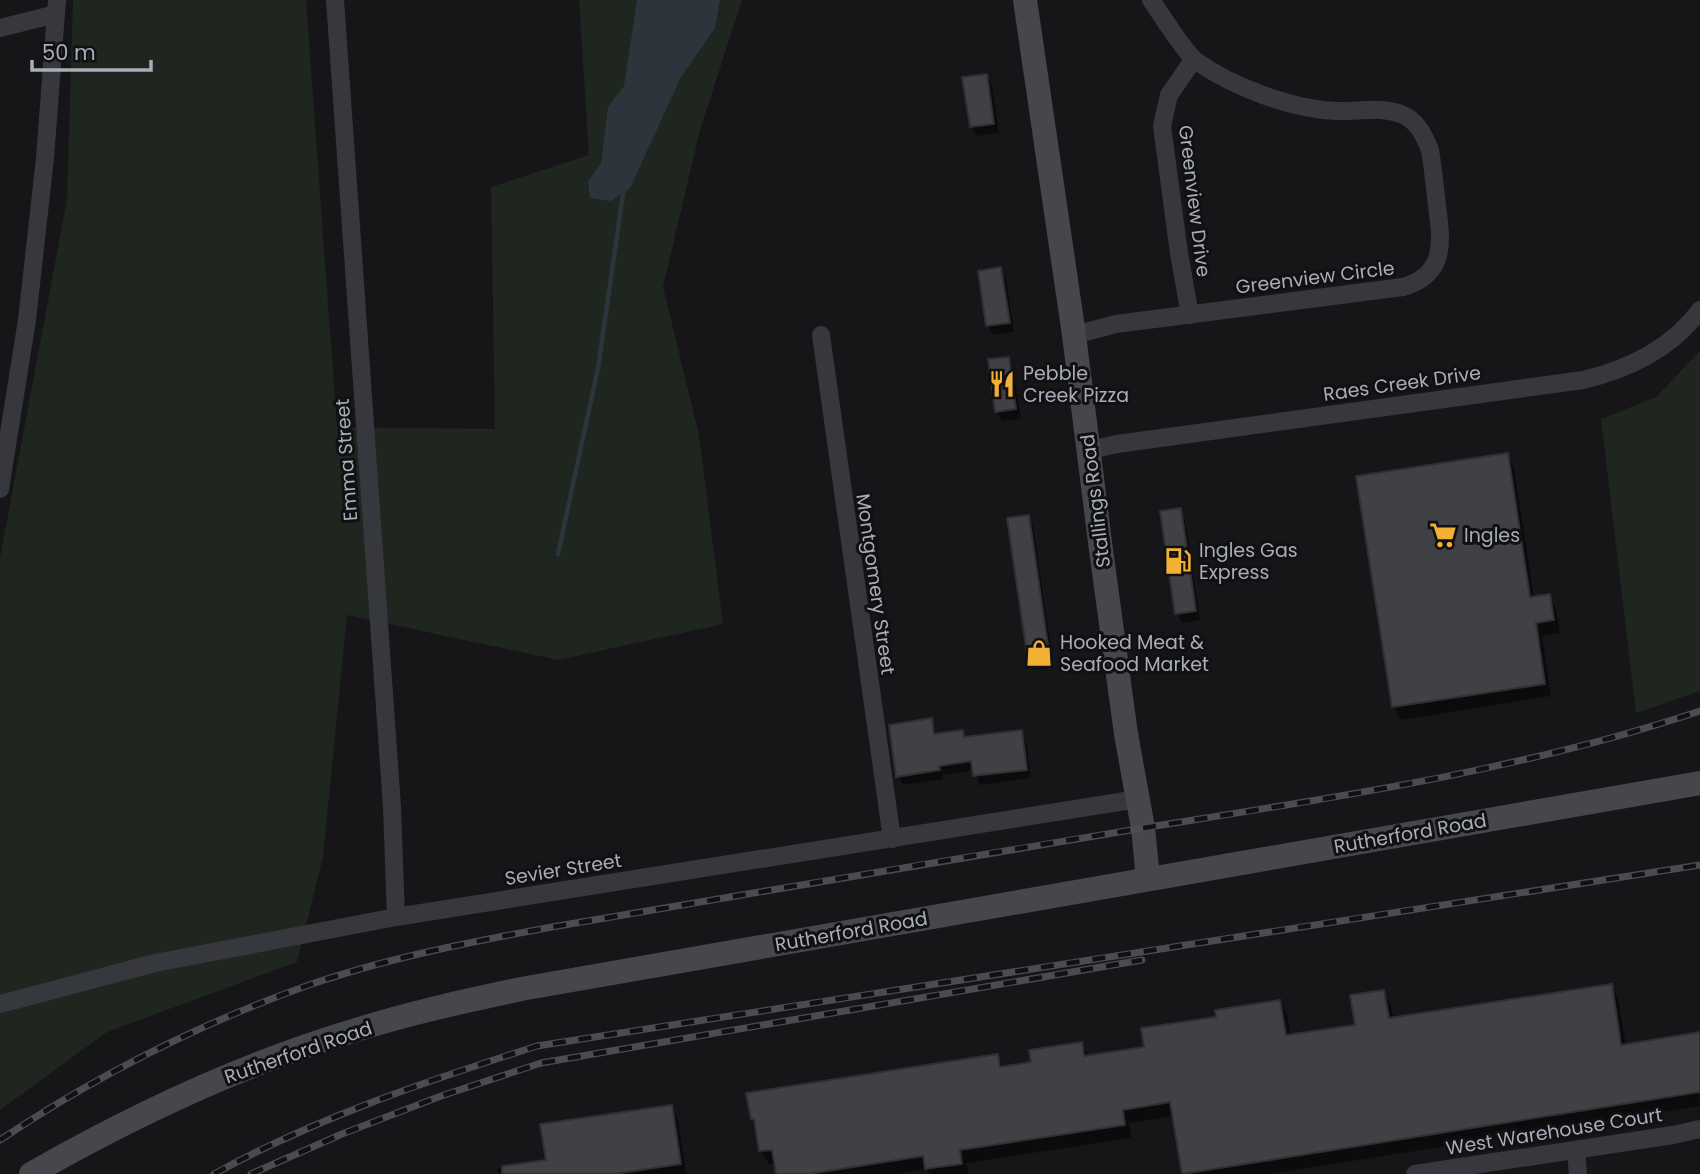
<svg xmlns="http://www.w3.org/2000/svg" width="1700" height="1174" font-family="Poppins,sans-serif">
<style>
.green{fill:#1e261f}
.water{fill:#2c353c}
.shadow{fill:#0007}
.lines{fill:none;stroke-linecap:round;stroke-linejoin:round}
.stream{stroke:#2c353c;stroke-width:4.5}
.building{fill:#404145;stroke:#303034;stroke-width:2}
.street{stroke:#37383d;stroke-width:18}
.secondary{stroke:#45474d;stroke-width:24}
.rail-casing{stroke:#4a4c52;stroke-width:7}
.rail{stroke:#111113;stroke-width:4.5;stroke-dasharray:13;stroke-linecap:butt}
.labels{text-anchor:middle;stroke-width:6;stroke-linejoin:round;paint-order:stroke}
.street-label{font-size:19px;fill:#a8adb8;stroke:#111113}
.poi-label{font-size:19px;fill:#a8adb8;stroke:#111113;text-anchor:start}
</style>
<rect width="100%" height="100%" fill="#161618"/>
<path class="green" d="M73 0H306L337 427 495 429 491 187 589 155 579 0H742L700 130 663 287 699 435 723 624 558 660 347 615 323 857 297 962 107 1032 0 1110V558L67 199Z
M1700 351V691L1636 713 1601 419 1656 397Z"/>
<path class="water" d="M637 0H720L715 28 681 77 630 188 611 201 590 198 588 181 601 164 608 107 624 86Z"/>
<path class="shadow" d="M986 75 992 85 999 133 977 136 971 127 964 79Z
M1000 269 1006 279 1014 332 993 335 988 326Z
M1008 358 1013 368 1021 419 1002 421 997 412Z
M1507 455 1514 468 1534 598 1549 596 1556 609 1560 633 1542 636 1551 696 1401 720 1394 707Z
M1180 510 1185 520 1200 620 1182 623 1177 613Z
M1028 517 1033 526 1053 662 1049 668 1035 670 1030 661Z
M931 720 937 736 962 732 966 739 1021 732 1026 741 1031 778 980 785 974 770 943 775V779L903 785 898 776Z
M1611 985 1618 998 1626 1046 1700 1034V1106L1270 1174H1183L1174 1116 1129 1123 1131 1138 967 1163 968 1174H930L927 1169 898 1174H777L776 1163 769 1164 761 1151 757 1127 752 1119 997 1056 1004 1068 1033 1063 1081 1044 1089 1057 1146 1048 1217 1018 1280 1001 1287 1014 1291 1036 1357 1026 1383 992 1391 1005 1393 1019Z
M671 1107 678 1120 686 1174H498L497 1169 548 1161Z"/>
<g class="lines">
<path class="stream" d="M558 554 598 368 624 187"/>
</g>
<path class="building" d="M987 74 994 124 970 127 962 77Z
M1001 267 1010 323 986 326 978 271Z
M1009 357 1016 409 995 412 988 359Z
M1508 453 1530 597 1550 594 1554 620 1536 623 1545 684 1392 707 1356 476Z
M1181 508 1196 611 1175 614 1160 511Z
M1029 515 1049 652 1043 659 1028 661 1007 518Z
M932 718 934 734 963 730 964 737 1022 730 1027 770 973 776 971 761 939 766 940 770 896 777 889 725Z
M1612 984 1621 1045 1700 1032V1092L1182 1174 1170 1102 1123 1110 1125 1125 960 1150 962 1164 925 1169 923 1156 809 1174H776L772 1150 759 1151 754 1119H751L746 1093 998 1054 1000 1067 1031 1062 1029 1050 1082 1042 1084 1056 1144 1047 1141 1028 1216 1017 1215 1010 1280 1000 1286 1035 1355 1025 1350 995 1384 990 1389 1018Z
M672 1105 681 1164 615 1174H502V1166L546 1160 540 1124Z"/>
<g class="lines">
<path class="street" d="M335 0 392 807 396 917
M0 28 56 14
M1190 315 1179 253 1162 126 1169 95 1194 59
M821 335 892 839
M1074 335 1116 324 1403 287C1446 275 1442 242 1437 206 1435 187 1433 168 1430 150 1424 135 1417 120 1401 114 1381 106 1357 112 1336 111 1291 109 1233 87 1196 61 1184 52 1161 14 1151 0
M1090 450 1117 444 1583 380C1629 369 1671 349 1700 310
M0 489 27 320 45 158 57 0
M0 1004 155 963 396 917 1138 799
M1576 1150 1578 1174
M1415 1174 1673 1135 1700 1129"/>
<path class="secondary" d="M1025 0 1074 335 1101 550 1126 734 1143 828 1148 878
M31 1174C134 1115 242 1064 356 1030 410 1013 465 1001 521 989L1700 783"/>
<defs>
<path id="rail" d="M0 1140C96 1076 201 1023 309 985 387 958 471 942 552 927 749 894 946 860 1143 828 1331 798 1519 771 1700 711
M214 1174C316 1118 427 1081 537 1046L1700 865
M251 1174 342 1134 441 1096 541 1063 1142 960"/>
</defs>
<use href="#rail" class="rail-casing"/>
<use href="#rail" class="rail"/>
</g>
<defs>
<symbol id="restaurant-bare" viewBox="-9 -9 18 18"><path d="M-5-6h1v4h1v-4h1v4h1v-4h1v5L-1.5 .5V6h-2V.5L-5-1ZM5-6V6H3V1.5H1.5Q1.5-4 5-6Z" fill="#f2b134" stroke="#111113" stroke-width="2.5" paint-order="stroke"/></symbol>
<symbol id="supermarket-bare" viewBox="-9 -9 18 18"><path d="M-6-5.5h2.5l.6 2H6L4.5 2H-2.5L-4.4-4H-6ZM-1.5 3.2a1.3 1.3 0 1 0 .1 0ZM3 3.2a1.3 1.3 0 1 0 .1 0Z" fill="#f2b134" stroke="#111113" stroke-width="2.5" paint-order="stroke"/></symbol>
<symbol id="fuel-bare" viewBox="-9 -9 18 18"><path d="M-5.5-6h7V0h2V4h1.3V-2.5L3-4.5l.8-.8L6-3V5H2.5V1h-1V6h-7ZM-4.2-4.7v3.2H.2V-4.7Z" fill="#f2b134" stroke="#111113" stroke-width="2.5" paint-order="stroke"/></symbol>
<symbol id="shop-bare" viewBox="-9 -9 18 18"><path d="M-5-2.5h2.3a2.7 3.5 0 0 1 5.4 0H5L5.5 6h-11ZM-1.5-2.5h3a1.5 2.3 0 0 0-3 0Z" fill="#f2b134" stroke="#111113" stroke-width="2.5" paint-order="stroke"/></symbol>
</defs>
<g fill-rule="evenodd">
<use href="#restaurant-bare" x="983" y="365" width="38" height="38"/>
<use href="#supermarket-bare" x="1424" y="516" width="38" height="38"/>
<use href="#fuel-bare" x="1159" y="542" width="38" height="38"/>
<use href="#shop-bare" x="1020" y="634" width="38" height="38"/>
</g>
<g class="labels">
<g class="street-label">
<text transform="translate(1195 201) rotate(83)" y="7">Greenview Drive</text>
<text transform="translate(1315 277) rotate(-7)" y="7">Greenview Circle</text>
<text transform="translate(1402 383) rotate(-8)" y="7">Raes Creek Drive</text>
<text transform="translate(346 460) rotate(-94)" y="7">Emma Street</text>
<text transform="translate(1095 501) rotate(-97)" y="7">Stallings Road</text>
<text transform="translate(876 584) rotate(82)" y="7">Montgomery Street</text>
<text transform="translate(1410 833) rotate(-10)" y="7">Rutherford Road</text>
<text transform="translate(563 869) rotate(-9)" y="7">Sevier Street</text>
<text transform="translate(851 931) rotate(-10)" y="7">Rutherford Road</text>
<text transform="translate(298 1052) rotate(-19)" y="7">Rutherford Road</text>
<text transform="translate(1554 1131) rotate(-9)" y="7">West Warehouse Court</text>
</g>
<g class="poi-label">
<text x="1023" y="380">Pebble<tspan x="1023" dy="22">Creek Pizza</tspan></text>
<text x="1464" y="542">Ingles</text>
<text x="1199" y="557">Ingles Gas<tspan x="1199" dy="22">Express</tspan></text>
<text x="1060" y="649">Hooked Meat &amp;<tspan x="1060" dy="22">Seafood Market</tspan></text>
</g>
</g>
<path d="M32 60v10h119v-10" fill="none" stroke="#a8adb8" stroke-width="3.5"/>
<text x="42" y="60" font-size="21" fill="#a8adb8" stroke="#111113" stroke-width="5" paint-order="stroke">50 m</text>
</svg>
